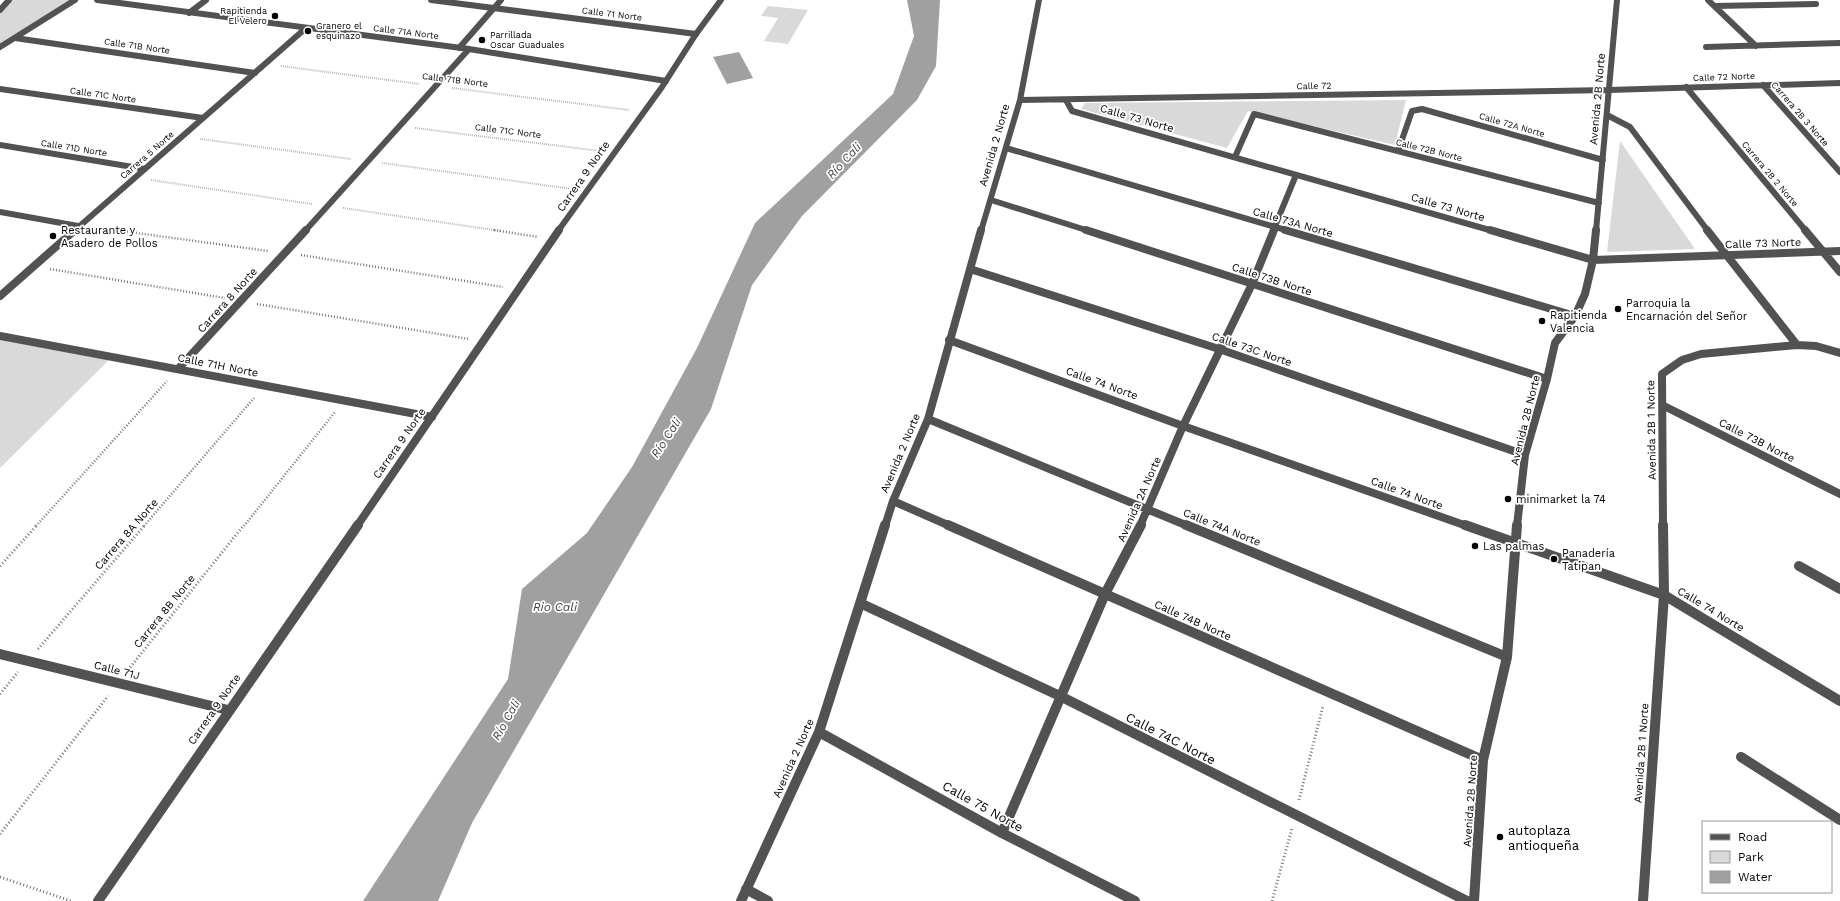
<svg xmlns="http://www.w3.org/2000/svg" width="1840" height="901" font-family="'Work Sans',sans-serif">
<style>
.green{fill:#d9d9d9}
.water{fill:#a0a0a0}
.lines{fill:none;stroke-linecap:round;stroke-linejoin:round}
.path-far2{stroke:#747474;stroke-width:2;stroke-dasharray:0.5 1.5;stroke-linecap:butt}
.path-far1{stroke:#747474;stroke-width:2.5;stroke-dasharray:1 2;stroke-linecap:butt}
.path{stroke:#747474;stroke-width:3;stroke-dasharray:1 2.5;stroke-linecap:butt}
.service{stroke:#525252;stroke-width:10}
.minor-far2{stroke:#525252;stroke-width:6}
.minor-far1{stroke:#525252;stroke-width:8}
.minor{stroke:#525252;stroke-width:10}
.tertiary-far2{stroke:#525252;stroke-width:6}
.tertiary-far1{stroke:#525252;stroke-width:8}
.tertiary{stroke:#525252;stroke-width:10}
.poi-dot{fill:#000;stroke:#fff;stroke-width:1.5}
.labels{text-anchor:middle;stroke-width:3.5;stroke-linejoin:round;paint-order:stroke}
.far-poi-label{font-size:9px;fill:#000;stroke:#fff;text-anchor:start}
.far-street-label{font-size:9px;fill:#000;stroke:#fff}
.street-label{font-size:11px;fill:#000;stroke:#fff}
.poi-label{font-size:11px;fill:#000;stroke:#fff;text-anchor:start}
.water-label{font-size:12px;font-style:italic;fill:#414141;stroke:#fff}
.near-street-label{font-size:13px;fill:#000;stroke:#fff}
.near-poi-label{font-size:13px;fill:#000;stroke:#fff;text-anchor:start}
</style>
<rect width="100%" height="100%" fill="#fff"/>
<path class="green" d="M9 0H75L0 47V10Z
M768 6 808 10 788 44 764 41 778 18 761 16Z
M1406 100 1395 145 1248 111 1227 148 1081 109 1085 103Z
M1620 141 1695 249 1607 252Z
M0 336 112 357 0 468Z"/>
<path class="water" d="M907 0H940L936 66 917 100 802 216 752 285 711 409 472 823 438 901H363L508 679 522 589 587 533 632 467 697 348 755 223 893 94 914 36Z
M739 52 753 78 727 84 713 57Z"/>
<g class="lines">
<path class="path-far2" d="M281 66 419 84
M452 88 629 110
M415 128 600 151
M200 139 351 159
M382 163 573 189
M151 180 312 204
M343 208 501 231
M97 228 122 231"/>
<path class="path-far1" d="M115 230 268 251
M494 230 538 237
M301 255 503 287
M50 269 225 298
M257 304 469 339
M36 526 167 381
M144 526 254 398
M244 526 335 412"/>
<path class="path" d="M0 566 37 525
M38 649 145 525
M128 670 244 525
M0 694 18 672
M1299 800 1323 706
M0 834 108 696
M0 877 71 901
M1272 901 1292 828"/>
<path class="service" d="M1799 566 1840 589
M1741 757 1840 820"/>
<path class="minor-far2" d="M97 0 469 49 666 81
M431 0 696 34
M1708 0 1756 46
M1715 6 1816 4
M189 13 206 0
M15 38 255 73
M1706 47 1840 43
M459 48 501 0
M1763 85 1840 172
M1686 87 1806 231
M0 89 203 118
M1020 100 1609 90 1840 83
M1066 100 1072 111 1493 231
M1607 115 1630 127 1708 231
M0 145 145 169
M1006 148 1289 231
M1398 151 1412 111 1422 109 1603 160
M1235 157 1254 114 1599 203
M991 200 1089 231
M0 212 78 226
M74 231 306 28
M305 231 469 49
M981 231 1020 100 1039 0
M1273 231 1296 175
M1596 231 1617 0"/>
<path class="minor-far1" d="M1086 230 1547 379
M1285 230 1575 316
M1490 230 1593 260 1840 251
M1707 230 1797 345
M1805 230 1840 272
M970 269 1219 349 1525 455
M0 296 75 230
M0 336 432 417
M949 340 1183 426 1467 526
M178 369 306 230
M1664 406 1840 494
M928 419 1188 526
M893 501 950 526
M885 526 893 501 928 419 981 230
M1140 526 1183 426 1252 284 1274 230
M1517 526 1525 455 1547 379 1555 343 1575 316 1585 294 1593 260 1596 230
M1663 526 1662 374 1682 360 1701 354 1797 345 1816 346 1840 353"/>
<path class="minor" d="M948 525 1483 760
M1186 525 1507 657
M1465 525 1664 595 1840 701
M862 604 1062 697 1467 901
M0 654 228 710
M819 732 1002 833 1135 901
M1002 833 1105 594 1141 525
M746 889 768 901
M741 901 819 732 885 525
M1474 901 1483 760 1507 657 1517 525
M1643 901 1664 595 1663 525"/>
<path class="tertiary-far2" d="M0 10 9 0
M0 47 75 0
M558 231 662 87 696 34 721 0"/>
<path class="tertiary-far1" d="M357 526 559 230"/>
<path class="tertiary" d="M98 901 358 525"/>
</g>
<g class="poi-dot">
<circle cx="275" cy="16" r="4"/>
<circle cx="308" cy="31" r="4"/>
<circle cx="482" cy="40" r="4"/>
<circle cx="53" cy="236" r="4"/>
<circle cx="1618" cy="309" r="4"/>
<circle cx="1542" cy="321" r="4"/>
<circle cx="1508" cy="499" r="4"/>
<circle cx="1475" cy="546" r="4"/>
<circle cx="1554" cy="559" r="4"/>
<circle cx="1500" cy="837" r="4"/>
</g>
<g class="labels">
<g class="far-poi-label">
<text x="267" y="14" text-anchor="end">Rapitienda<tspan x="267" dy="10">El Velero</tspan></text>
<text x="316" y="29">Granero el<tspan x="316" dy="10">esquinazo</tspan></text>
<text x="490" y="38">Parrillada<tspan x="490" dy="10">Oscar Guaduales</tspan></text>
</g>
<g class="far-street-label">
<text transform="translate(612 14) rotate(7)" y="3">Calle 71 Norte</text>
<text transform="translate(406 32) rotate(7)" y="3">Calle 71A Norte</text>
<text transform="translate(137 46) rotate(8)" y="3">Calle 71B Norte</text>
<text transform="translate(1724 77) rotate(-2)" y="3">Calle 72 Norte</text>
<text transform="translate(455 80) rotate(7)" y="3">Calle 71B Norte</text>
<text transform="translate(1314 86) rotate(-1)" y="3">Calle 72</text>
<text transform="translate(103 95) rotate(8)" y="3">Calle 71C Norte</text>
<text transform="translate(1800 114) rotate(49)" y="3">Carrera 2B 3 Norte</text>
<text transform="translate(1512 125) rotate(16)" y="3">Calle 72A Norte</text>
<text transform="translate(508 131) rotate(7)" y="3">Calle 71C Norte</text>
<text transform="translate(74 148) rotate(9)" y="3">Calle 71D Norte</text>
<text transform="translate(1429 150) rotate(14)" y="3">Calle 72B Norte</text>
<text transform="translate(147 155) rotate(-41)" y="3">Carrera 5 Norte</text>
<text transform="translate(1770 174) rotate(50)" y="3">Carrera 2B 2 Norte</text>
</g>
<g class="street-label">
<text transform="translate(1597 99) rotate(-85)" y="4">Avenida 2B Norte</text>
<text transform="translate(1137 118) rotate(16)" y="4">Calle 73 Norte</text>
<text transform="translate(994 145) rotate(-74)" y="4">Avenida 2 Norte</text>
<text transform="translate(583 176) rotate(-55)" y="4">Carrera 9 Norte</text>
<text transform="translate(1448 207) rotate(16)" y="4">Calle 73 Norte</text>
<text transform="translate(1293 222) rotate(16)" y="4">Calle 73A Norte</text>
<text transform="translate(1763 243) rotate(-2)" y="4">Calle 73 Norte</text>
<text transform="translate(1272 279) rotate(18)" y="4">Calle 73B Norte</text>
<text transform="translate(227 300) rotate(-48)" y="4">Carrera 8 Norte</text>
<text transform="translate(1252 349) rotate(19)" y="4">Calle 73C Norte</text>
<text transform="translate(218 365) rotate(11)" y="4">Calle 71H Norte</text>
<text transform="translate(1102 383) rotate(20)" y="4">Calle 74 Norte</text>
<text transform="translate(1525 420) rotate(-76)" y="4">Avenida 2B Norte</text>
<text transform="translate(1651 430) rotate(-91)" y="4">Avenida 2B 1 Norte</text>
<text transform="translate(1757 440) rotate(27)" y="4">Calle 73B Norte</text>
<text transform="translate(399 443) rotate(-55)" y="4">Carrera 9 Norte</text>
<text transform="translate(900 453) rotate(-67)" y="4">Avenida 2 Norte</text>
<text transform="translate(1407 493) rotate(20)" y="4">Calle 74 Norte</text>
<text transform="translate(1139 499) rotate(-66)" y="4">Avenida 2A Norte</text>
<text transform="translate(1222 527) rotate(22)" y="4">Calle 74A Norte</text>
<text transform="translate(126 534) rotate(-49)" y="4">Carrera 8A Norte</text>
<text transform="translate(1711 609) rotate(31)" y="4">Calle 74 Norte</text>
<text transform="translate(164 611) rotate(-51)" y="4">Carrera 8B Norte</text>
<text transform="translate(1193 620) rotate(24)" y="4">Calle 74B Norte</text>
<text transform="translate(117 670) rotate(14)" y="4">Calle 71J</text>
<text transform="translate(214 709) rotate(-55)" y="4">Carrera 9 Norte</text>
<text transform="translate(1641 753) rotate(-86)" y="4">Avenida 2B 1 Norte</text>
<text transform="translate(793 758) rotate(-66)" y="4">Avenida 2 Norte</text>
<text transform="translate(1470 801) rotate(-86)" y="4">Avenida 2B Norte</text>
</g>
<g class="poi-label">
<text x="61" y="234">Restaurante y<tspan x="61" dy="13">Asadero de Pollos</tspan></text>
<text x="1626" y="307">Parroquia la<tspan x="1626" dy="13">Encarnación del Señor</tspan></text>
<text x="1550" y="319">Rapitienda<tspan x="1550" dy="13">Valencia</tspan></text>
<text x="1516" y="503">minimarket la 74</text>
<text x="1483" y="550">Las palmas</text>
<text x="1562" y="557">Panadería<tspan x="1562" dy="13">Tatipan</tspan></text>
</g>
<g class="water-label">
<text transform="translate(844 161) rotate(-47)" y="4">Río Cali</text>
<text transform="translate(666 438) rotate(-57)" y="4">Río Cali</text>
<text x="555" y="611">Rio Cali</text>
<text transform="translate(506 720) rotate(-61)" y="4">Río Cali</text>
</g>
<g class="near-street-label">
<text transform="translate(1171 738) rotate(27)" y="5">Calle 74C Norte</text>
<text transform="translate(983 806) rotate(29)" y="5">Calle 75 Norte</text>
</g>
<g class="near-poi-label">
<text x="1508" y="835">autoplaza<tspan x="1508" dy="15">antioqueña</tspan></text>
</g>
</g>
<rect x="1702" y="821" width="130" height="72" fill="#ffffff" stroke="#999999"/>
<rect x="1710" y="834" width="20" height="6" fill="#525252" stroke="#999999"/>
<text x="1738" y="841" font-size="12" fill="#000000">Road</text>
<rect x="1710" y="851" width="20" height="12" fill="#d9d9d9" stroke="#999999"/>
<text x="1738" y="861" font-size="12" fill="#000000">Park</text>
<rect x="1710" y="871" width="20" height="12" fill="#a0a0a0" stroke="#999999"/>
<text x="1738" y="881" font-size="12" fill="#000000">Water</text>
</svg>
